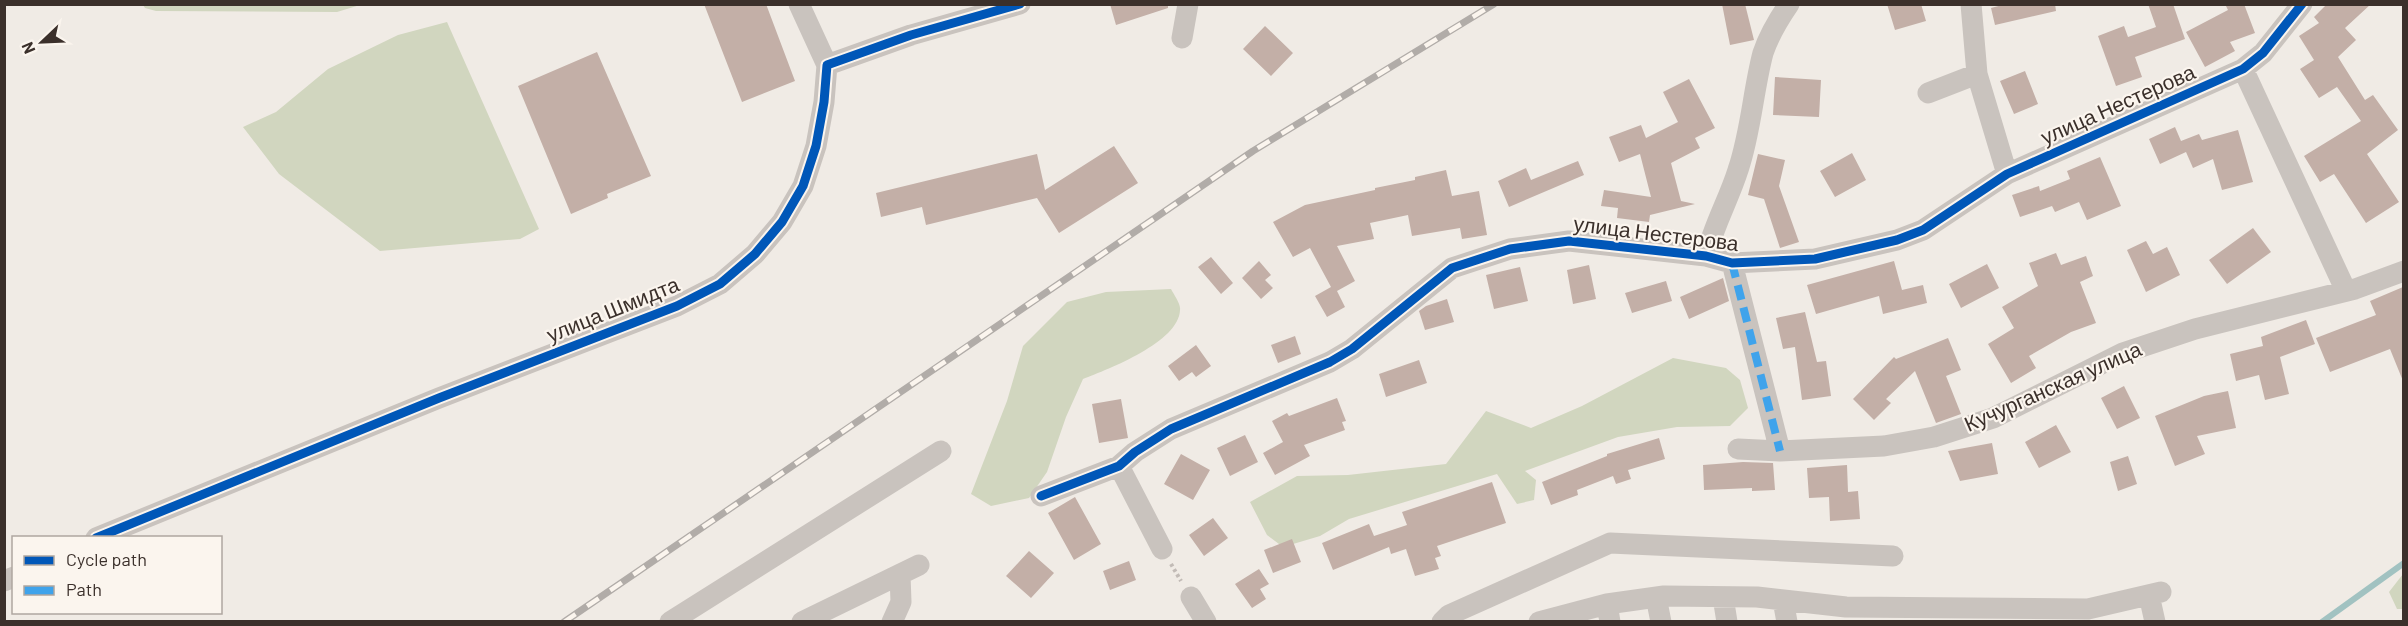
<svg xmlns="http://www.w3.org/2000/svg" width="2408" height="626" font-family="Barlow,sans-serif">
<style>
.green{fill:#d1d6bf}
.lines{fill:none;stroke-linecap:round;stroke-linejoin:round}
.stream{stroke:#a1c2c1;stroke-width:6}
.building{fill:#c3afa7}
.path{stroke:#c2bbb6;stroke-width:4;stroke-dasharray:3 3;stroke-linecap:butt}
.minor{stroke:#c9c3be;stroke-width:21}
.rail-casing{stroke:#b1aca8;stroke-width:7}
.rail{stroke:#fbf5ee;stroke-width:4.5;stroke-dasharray:14;stroke-linecap:butt}
.quiet{stroke:#3fa3eb;stroke-width:8;stroke-dasharray:15 8;stroke-linecap:butt}
.cycleway-casing{stroke:#fbf5ee;stroke-width:13}
.cycleway{stroke:#0057b8;stroke-width:9}
.labels{text-anchor:middle;stroke-width:4.5;stroke-linejoin:round;paint-order:stroke}
.street-label{font-size:21px;fill:#3b302b;stroke:#fbf5ee}
</style>
<rect width="100%" height="100%" fill="#f0ebe5"/>
<path class="green" d="M143 5H360L337 12 156 11 145 8Z
M447 22 539 229 520 239 380 251 279 174 243 127 276 112 328 69 398 35Z
M1171 289C1174 295 1181 304 1180 310 1179 342 1109 369 1083 379L1066 417 1047 472 1029 498 991 506 971 494 1007 401 1023 346 1067 302 1106 292Z
M1673 358 1726 368 1740 380 1748 408 1730 426 1677 427 1618 437 1525 471 1536 480 1534 500 1517 504 1497 474 1349 519 1320 536 1283 547 1267 535 1250 502 1297 476 1348 475 1446 464 1486 411 1531 428 1582 406Z
M2403 574V609H2397L2389 592Z"/>
<g class="lines">
<path class="stream" d="M2322 622 2404 563"/>
</g>
<path class="building" d="M704 4H766L795 81 742 102Z
M1110 4H1168V8L1116 25Z
M1722 4H1745L1754 40 1730 45Z
M1887 4H1921L1926 21 1895 30Z
M2006 4H2055L2056 11 1995 25 1991 8Z
M2148 4H2173L2185 39 2135 57 2142 77 2116 86 2098 36 2124 26 2128 37 2156 27Z
M2225 4H2244L2255 33 2230 42 2235 51 2205 67 2186 32 2228 10Z
M2327 4H2371L2345 28 2356 40 2338 57 2365 100 2373 95 2398 130 2367 154 2399 202 2366 223 2334 174 2320 182 2304 156 2361 121 2337 87 2319 98 2300 69 2314 60 2299 36 2319 23 2314 17Z
M1265 26 1293 53 1271 76 1243 49Z
M597 52 651 176 607 194 608 198 571 214 518 86Z
M2025 71 2038 104 2014 114 2000 81Z
M1775 77 1821 80 1819 117 1773 115Z
M1689 79 1715 128 1695 138 1700 148 1671 163 1681 201 1695 204 1650 215 1649 222 1617 218 1618 208 1601 206 1604 190 1651 197 1640 154 1619 162 1609 137 1641 125 1646 138 1678 122 1663 92Z
M2175 127 2181 141 2199 134 2202 140 2238 130 2253 182 2222 190 2213 159 2193 168 2186 152 2160 164 2149 139Z
M1114 146 1138 183 1059 233 1037 198 926 225 922 207 881 217 876 193 1037 154 1045 190Z
M1852 153 1866 180 1835 197 1820 171Z
M1758 154 1785 160 1779 186 1799 242 1780 248 1764 199 1748 195Z
M2100 157 2121 206 2087 220 2079 202 2055 212 2052 206 2020 217 2012 195 2039 186 2040 191 2070 179 2067 171Z
M1578 161 1584 175 1509 207 1498 181 1526 168 1531 180Z
M1446 170 1452 196 1479 191 1487 235 1462 239 1460 228 1412 236 1408 215 1370 223 1374 239 1337 246 1355 281 1337 291 1345 307 1327 317 1315 296 1331 287 1310 248 1293 257 1273 222 1305 205 1375 190V188L1415 180V177Z
M2253 228 2271 252 2227 284 2209 260Z
M2146 241 2153 254 2167 247 2180 275 2146 292 2127 250Z
M2056 253 2061 265 2086 256 2093 276 2080 282 2096 323 2071 332 2029 356 2036 368 2011 383 1988 344 2014 328 2002 307 2038 286 2029 263Z
M1211 257 1233 283 1221 294 1198 267Z
M1259 261 1271 275 1265 280 1273 288 1261 299 1242 278Z
M1894 261 1902 290 1923 285 1927 303 1883 314 1879 296 1816 314 1807 285Z
M1987 264 1999 288 1961 308 1949 284Z
M1589 265 1596 299 1573 304 1567 270Z
M1520 267 1528 301 1494 309 1486 275Z
M1723 278 1729 301 1689 319 1680 297Z
M1666 281 1672 301 1632 313 1625 293Z
M2403 287V381L2390 349 2330 372 2316 338 2376 315 2370 301Z
M1447 299 1454 322 1425 330 1419 311 1426 306Z
M1805 312 1817 362 1826 361 1831 396 1802 400 1795 347 1783 349 1776 318Z
M2306 320 2315 344 2280 357 2289 394 2265 400 2259 375 2236 381 2230 354 2263 346 2261 337Z
M1295 336 1301 354 1278 363 1271 345Z
M1948 338 1961 370 1946 376 1961 414 1936 423 1915 371 1886 399 1891 403 1874 420 1853 399 1894 357 1896 359Z
M1196 345 1211 366 1196 377 1192 372 1179 381 1168 366Z
M1419 360 1427 383 1386 397 1379 374Z
M2124 386 2140 418 2117 429 2101 398Z
M2228 391 2236 428 2197 436 2205 454 2175 466 2155 416 2204 396Z
M1337 398 1346 421 1342 422 1345 430 1304 445 1310 456 1275 475 1263 453 1283 442 1272 421 1287 413 1289 416Z
M1121 399 1128 438 1099 443 1092 404Z
M2056 425 2071 452 2039 468 2025 442Z
M1245 435 1258 462 1230 476 1217 448Z
M1659 438 1665 459 1628 470 1631 479 1616 484 1613 476 1577 490 1578 495 1551 505 1542 482 1607 456V454Z
M1992 443 1998 474 1960 481 1948 451Z
M1181 454 1210 470 1193 500 1164 484Z
M2128 456 2137 484 2118 491 2110 462Z
M1743 462 1773 463 1775 490 1752 491V488L1704 490 1703 465Z
M1847 465 1848 492 1858 491 1860 519 1830 521 1829 497 1809 498 1807 468Z
M1492 482 1506 523 1437 546 1441 556 1435 558 1439 569 1415 576 1406 549 1391 554 1389 547 1333 570 1322 543 1369 524 1374 536 1407 525 1402 512Z
M1075 497 1101 544 1074 560 1048 513Z
M1213 518 1228 538 1204 556 1189 535Z
M1292 539 1301 562 1273 573 1264 550Z
M1029 551 1054 573 1031 598 1006 576Z
M1129 561 1136 580 1110 590 1103 571Z
M1259 569 1269 584 1260 589 1266 599 1252 608 1235 584Z"/>
<g class="lines">
<path class="path" d="M1171 564 1181 581"/>
<path class="minor" d="M799 4 827 65
M1971 4 1977 74 2007 174
M1182 38 1188 4
M2243 69 2346 291
M1928 93 1977 74
M1706 256C1714 224 1729 199 1738 170 1751 132 1753 91 1763 53 1769 35 1778 20 1789 4
M1732 263 1780 451
M1738 449 1780 451 1884 446 1934 437 1993 418 2123 353 2195 329 2355 289 2404 271
M1119 466 1162 549
M1041 496 1119 466 1135 452 1171 429 1330 362 1352 349 1452 268 1510 249 1569 241 1706 256 1732 263 1815 259 1897 240 1923 230 2007 174 2243 69 2263 53 2302 4
M96 538 439 398 677 306 720 284 755 254 782 222 803 186 816 146 824 102 827 65 911 35 1020 4
M4 581 14 577
M2149 595 2155 622
M1191 597 1206 622
M1656 597 1661 622
M1723 597 1727 622
M1783 600 1787 622
M1607 604 1610 622
M670 622 941 451
M802 622 919 565
M892 622 901 602 900 575
M1442 622 1449 615 1610 543 1893 556
M1539 622 1607 604 1664 596 1757 597 1846 607 2088 609 2161 592"/>
<defs>
<path id="rail" d="M564 622 1253 151 1494 4"/>
</defs>
<use href="#rail" class="rail-casing"/>
<use href="#rail" class="rail"/>
<path class="quiet" d="M1732 263 1780 451"/>
<defs>
<path id="cycleway" d="M1041 496 1119 466 1135 452 1171 429 1330 362 1352 349 1452 268 1510 249 1569 241 1706 256 1732 263 1815 259 1897 240 1923 230 2007 174 2243 69 2263 53 2302 4
M96 538 439 398 677 306 720 284 755 254 782 222 803 186 816 146 824 102 827 65 911 35 1020 4"/>
</defs>
<use href="#cycleway" class="cycleway-casing"/>
<use href="#cycleway" class="cycleway"/>
</g>
<g class="labels">
<g class="street-label">
<text transform="translate(2118 105) rotate(-24)" y="7">улица Нестерова</text>
<text transform="translate(1656 234) rotate(7)" y="7">улица Нестерова</text>
<text transform="translate(613 310) rotate(-22)" y="7">улица Шмидта</text>
<text transform="translate(2053 387) rotate(-24)" y="7">Кучурганская улица</text>
</g>
</g>
<rect width="2408" height="626" fill="none" stroke="#3b302b" stroke-width="12"/>
<rect x="12" y="536" width="210" height="78" fill="#fbf5ee" stroke="#aea6a0" stroke-width="1.5"/>
<rect x="24" y="556" width="30" height="9" fill="#0057b8" stroke="#aea6a0" stroke-width="1.5"/>
<text x="66" y="566" font-size="18" fill="#3b302b">Cycle path</text>
<rect x="24" y="586" width="30" height="9" fill="#3fa3eb" stroke="#aea6a0" stroke-width="1.5"/>
<text x="66" y="596" font-size="18" fill="#3b302b">Path</text>
<g transform="translate(42 42) rotate(247)" stroke="#fbf5ee" stroke-width="4.5" paint-order="stroke">
<path d="M0-4.5L10 22L0 15L-10 22Z" fill="#3b302b"/>
<text y="-9" font-size="16" font-weight="bold" text-anchor="middle" fill="#3b302b">N</text>
</g>
</svg>
